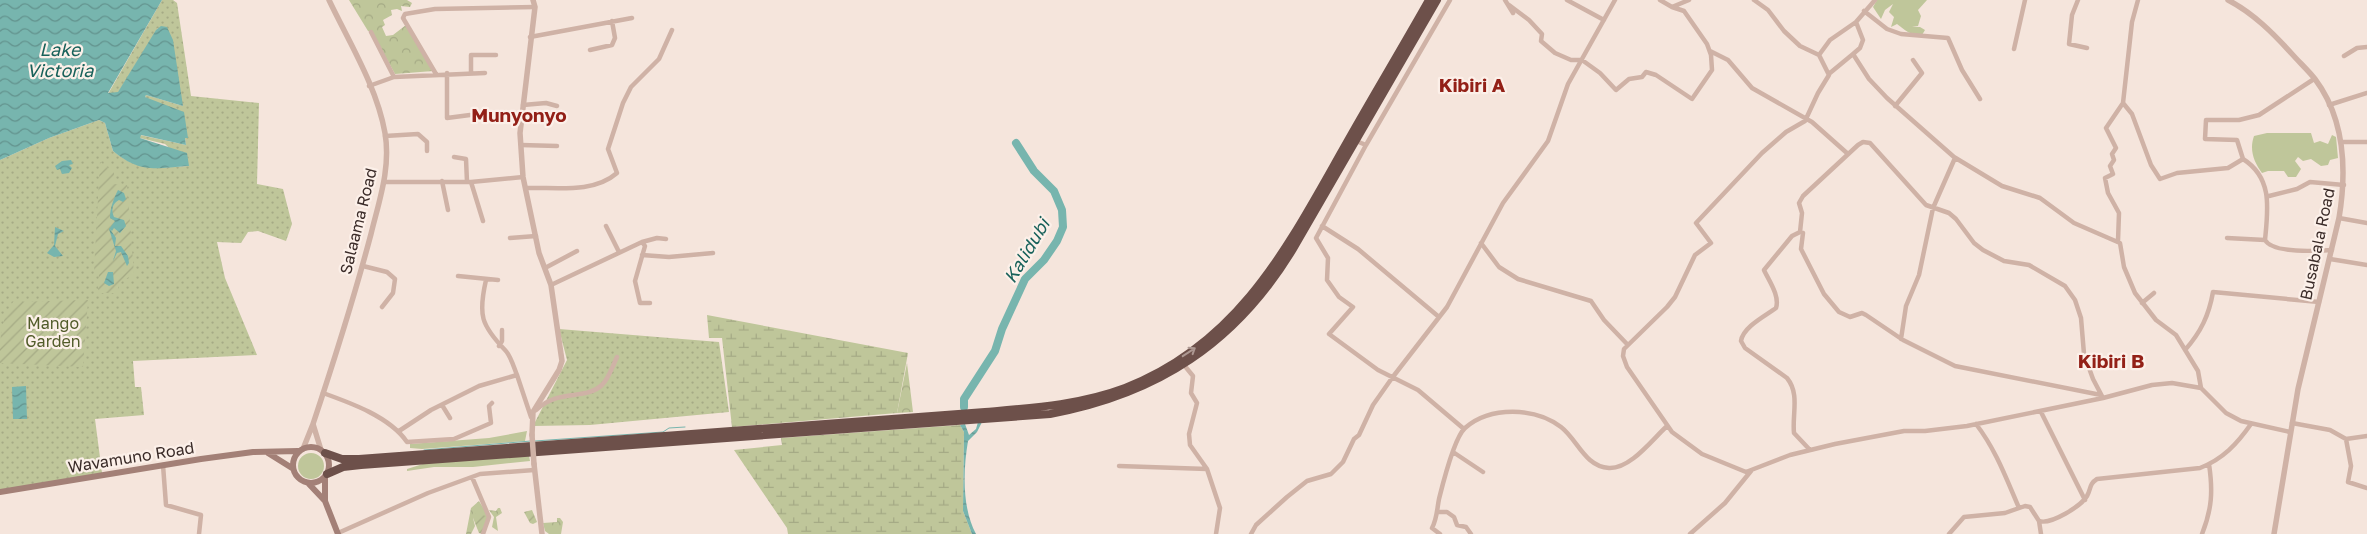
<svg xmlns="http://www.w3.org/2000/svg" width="2367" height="534" font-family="'Golos Text',sans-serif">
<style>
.grass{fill:#bfc69a}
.forest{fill:url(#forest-crowns)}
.wetland{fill:url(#wetland-marsh)}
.park{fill:url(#park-dots)}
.garden{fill:url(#garden-furrows)}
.water{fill:url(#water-waves)}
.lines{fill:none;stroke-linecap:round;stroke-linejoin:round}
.stream{stroke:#77b5ae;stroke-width:1}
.river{stroke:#77b5ae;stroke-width:8}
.minor{stroke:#cfb2a6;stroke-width:4.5}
.tertiary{stroke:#cfb2a6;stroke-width:5.5}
.secondary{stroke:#a38077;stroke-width:6}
.trunk{stroke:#6d504a;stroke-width:8}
.tertiary-bridge{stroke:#cfb2a6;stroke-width:5.5}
.oneway{stroke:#ad9892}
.labels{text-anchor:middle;stroke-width:4.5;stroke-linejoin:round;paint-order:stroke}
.street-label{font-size:16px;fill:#3a2b28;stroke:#fcf0e9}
.park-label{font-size:16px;fill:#515b29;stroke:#fcf0e9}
.water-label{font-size:18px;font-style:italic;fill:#18615a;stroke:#fcf0e9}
.quarter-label{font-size:19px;font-weight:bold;fill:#932017;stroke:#fcf0e9}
</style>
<defs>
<pattern id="forest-crowns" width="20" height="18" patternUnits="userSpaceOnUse" patternTransform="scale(1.25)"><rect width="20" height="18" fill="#bfc69a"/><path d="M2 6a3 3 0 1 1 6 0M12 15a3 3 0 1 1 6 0" fill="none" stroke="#a5aa85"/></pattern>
<pattern id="wetland-marsh" width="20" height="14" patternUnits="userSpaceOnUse" patternTransform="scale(1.25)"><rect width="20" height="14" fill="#bfc69a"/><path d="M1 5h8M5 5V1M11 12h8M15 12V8" fill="none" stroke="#a5aa85"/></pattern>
<pattern id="park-dots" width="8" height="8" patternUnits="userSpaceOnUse" patternTransform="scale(1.25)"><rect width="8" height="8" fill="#bfc69a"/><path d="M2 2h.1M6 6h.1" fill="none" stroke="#a5aa85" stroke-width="1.8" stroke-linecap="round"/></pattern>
<pattern id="garden-furrows" width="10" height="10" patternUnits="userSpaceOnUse" patternTransform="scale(1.25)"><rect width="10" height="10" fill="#bfc69a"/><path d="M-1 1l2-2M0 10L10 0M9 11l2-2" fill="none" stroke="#a5aa85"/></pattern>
<pattern id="water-waves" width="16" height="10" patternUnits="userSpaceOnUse" patternTransform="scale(1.25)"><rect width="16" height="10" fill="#77b5ae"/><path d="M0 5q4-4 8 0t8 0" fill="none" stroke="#63938e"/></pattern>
</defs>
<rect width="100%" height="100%" fill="#f5e5dc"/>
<path class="grass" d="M1877 0H1927L1918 10 1921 16 1918 26 1912 27H1920L1925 30 1922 35C1908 34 1908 32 1897 24L1891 27 1894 17 1889 12 1893 4 1885 10 1881 19 1873 7Z
M2267 133H2311L2314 143 2320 141 2328 144 2332 135 2336 137 2338 158 2330 160 2328 165 2321 166 2311 159 2303 161 2298 157 2295 161 2301 169 2296 177H2288L2284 171H2268L2262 173C2254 162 2249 150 2254 136Z
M527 431 525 441 422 449 410 448V444L489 438Z
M298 466a13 13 0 1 1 26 0a13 13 0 1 1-26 0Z
M529 456 530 461 473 467H434L407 471V469L426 463Z"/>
<path class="forest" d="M349 0H407L412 3 410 7 401 6 402 11 397 9 391 10 392 15 383 20 385 25 382 27 386 36 393 35 406 25 433 71 395 74 372 32 368 31Z
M907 363 913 412 897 413Z
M479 501 489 517 473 518 475 526 471 534H466L471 508Z
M498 508H500L502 513 496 517 498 531 492 527 494 517 489 510 496 511Z
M557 518H560L563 522 561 534H549L545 531 543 523 557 522Z"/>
<path class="wetland" d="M707 315 908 353 897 413 732 427 722 338H709Z
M960 425 964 432 963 511 972 534H788L787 528 734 450 782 445 781 438Z"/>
<path class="park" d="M162 0H173L177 3 191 96 259 103 257 184 283 189 292 224 286 241 258 231 248 232 241 243 217 242 225 278 257 355 133 361 135 387H141L144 415 95 419 102 473 0 490V160L49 138 99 120 105 123 113 151C139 172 157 168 189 166L165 144 140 138V135L186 145 185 138 145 97 146 95 183 106 158 28 118 93 108 94Z
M559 329 719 342 729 412 590 425 533 426 567 360Z"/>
<path class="garden" d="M100 162 114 171V184L127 185 134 274 119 283 117 293H100L98 289 99 272 94 271Z
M88 300 83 367 0 363C0 341 0 320 13 302Z
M532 510 537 522 533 524 530 523 524 512Z
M476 513 489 517 483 534 479 533 473 518Z"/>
<path class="water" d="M0 0H162L108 93 118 92 156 30 161 26 167 27 173 40 183 106 146 95 145 97 184 112 188 138H185L186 145 141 135 140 138 187 153 189 166C155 168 141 174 113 151L105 123 99 120 49 138 0 160Z
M71 160 73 164 69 165 72 168 69 173 62 174 60 169 57 170 55 166 62 161Z
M118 190 124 193 126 199 123 202 119 200C112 204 111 210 114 217L124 220 126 226 120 233 114 228 112 231 110 229 116 238 115 246H121L128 256 129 263 127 266 121 252 117 253 113 261 116 251 109 229 115 221 110 218C110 208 114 198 118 190Z
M55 227 64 231 58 234 55 246 63 256 54 257 47 253 54 245Z
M108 272H113L114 284 109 286 104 283Z
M26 386 27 419H13L12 387Z
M978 422H982L977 432 968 441C963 471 962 508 976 534H972L963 511 964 432 960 425 965 424 969 435 976 429Z"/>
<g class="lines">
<path class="stream" d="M535 441 663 432 669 428 685 427
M424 450 531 441"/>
<path class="river" d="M964 407V399L995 351 1002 329 1025 279 1044 260 1057 241 1063 227 1062 210 1054 191 1034 171 1016 143"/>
<path class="minor" d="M1505 0 1513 13
M1567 0 1604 20
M1660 0 1672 7 1689 0
M1754 0 1768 10 1784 31 1800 46 1819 55 1829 75 1818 93 1805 121 1786 132 1762 153 1696 223 1711 243 1695 255 1675 297 1667 307 1624 349 1623 356 1627 367 1672 432 1702 454 1746 472 1790 455 1835 444 1904 431H1925L1967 426 2103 398 2152 385 2172 383 2201 388 2226 413 2241 421 2290 432
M1875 0 1856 22 1863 40 1860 48 1853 54 1869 79 1887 98 1954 157 2002 186 2040 198 2074 223 2120 243 2124 267 2135 293 2156 320 2176 335 2198 371 2201 388
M2078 0 2072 15 2069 44 2087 48
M1509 5 1529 20 1542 34 1541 41 1555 53 1571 60H1582L1600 73 1616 90 1629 79 1642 77 1646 72 1656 75 1692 99 1712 70 1711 55 1707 44 1684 11 1672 7
M1864 11 1887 29 1901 34 1948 38 1962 70 1980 99
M371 32 394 77
M530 37 632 18
M2014 49 2025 0
M590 50 612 45 615 38 612 21
M1710 51 1728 60 1752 88 1812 122 1848 154
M1819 55 1830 40 1856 22
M2344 56 2357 48 2367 47
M447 73V118L470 115
M471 73V55H496
M1830 73 1853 54
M436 74 403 18 405 14 435 9 535 7
M369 86 394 77 485 73
M2123 103 2132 114 2151 165 2160 179 2177 173 2228 168 2243 159C2273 178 2268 209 2265 240
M523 105 546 103 557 106
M2329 105 2367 93
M1895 106 1922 73 1913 60
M385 136 418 134 427 142V151
M1356 141 1366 145 1316 238 1328 258 1327 280 1339 297 1353 307 1329 334 1378 370 1418 390 1464 429
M2341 142H2367
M521 145 557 146
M1366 145 1450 0
M454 157 466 159 467 182
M2243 159 2237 140 2205 139 2206 120H2239L2259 115 2314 79
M442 181 448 210
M384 182H471L523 177
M471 182 483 221
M526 188C555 187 593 194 617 173L608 149 623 103 631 87 659 59 672 30
M2269 196 2297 189 2310 182 2344 185
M2339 218 2367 223
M606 226 619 252
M1322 226 1358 249 1439 317
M1800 232 1792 236 1764 270C1769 281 1780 296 1776 308 1765 316 1743 327 1741 341L1745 348 1787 378C1800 394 1792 414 1794 433L1810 450
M510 238 536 236
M2227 238 2265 240C2273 254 2317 251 2332 250
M2118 241 2119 213 2108 193 2105 178 2113 174 2110 166 2114 160 2112 154 2116 148 2106 128 2123 103 2132 22 2138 0
M642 242 657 238 666 239
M1481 243 1499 267 1518 279 1591 301 1604 320 1627 344
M642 255 669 257 713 253
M2330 259 2367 265
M363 266 387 272 395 279 393 293 382 307
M545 268 577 251
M458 276 498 280
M486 280C478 315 481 325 505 350 511 356 514 368 517 375
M551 285 642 242 645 246 635 281 640 303H650
M2142 303 2154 293
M1901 339 1906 306 1919 275 1933 208 1955 158
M499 346 502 341V330
M2185 350C2201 332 2209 315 2213 292L2319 302
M1184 365 1193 376 1191 393 1197 403 1189 434 1190 445 1207 469 1220 508 1216 534
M323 393C351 403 390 417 407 442L454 439 491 423 489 406 492 403
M2101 395 1955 366 1903 340 1866 315 1862 313 1850 317 1839 312 1824 294 1801 249 1803 233 1800 232 1802 213 1799 203 1803 196 1858 145 1863 142 1870 143 1926 205 1949 213 1956 219 1974 243 1983 250 2004 261 2029 265 2065 286 2075 300 2081 318 2084 354 2093 379 2103 398
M442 405 450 418
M536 410C559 388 585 401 602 385 609 378 613 365 617 357
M2041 412 2085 500
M2292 423 2330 430 2346 439 2367 436
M1976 424C1996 450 2006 478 2019 508
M399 431 431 410 479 386 517 375 531 417
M2346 439 2351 466 2348 482 2367 488
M1453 452 1483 472
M163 465 166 505 201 515 199 534
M1119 466 1207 469
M472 477 489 517 483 534
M1438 512H1447L1454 517 1457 525 1466 527 1471 534
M2039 521 2041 534
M338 533 428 493 480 474 534 470
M1251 534 1256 525 1287 497 1307 481 1331 474 1343 462 1354 439 1359 435 1373 405 1392 378 1447 307 1503 203 1548 141 1568 84 1615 0
M1440 534 1432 528C1437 519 1437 509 1439 499 1443 483 1454 438 1465 428 1490 406 1535 407 1561 427 1577 439 1585 467 1609 468 1630 469 1651 441 1666 427
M1690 534 1725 503 1751 471
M1949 534 1964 517 2005 513 2025 506 2030 507 2039 521C2051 525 2081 506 2087 496 2091 489 2089 484 2097 479L2200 468C2223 459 2237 444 2251 424
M2202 534C2212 509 2213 491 2209 464"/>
<path class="tertiary" d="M2228 0C2253 13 2273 33 2292 54 2299 62 2308 70 2315 79 2345 119 2347 170 2339 218L2298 389 2274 534
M313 424 321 450
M532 435 533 412 559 370 562 361 551 285 539 253 523 177 520 133 535 7 533 0
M303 449 313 424C334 361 354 298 371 234 379 201 391 168 385 133 377 87 349 42 329 0
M534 464 542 534"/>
<path class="secondary" d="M293 465a18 18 0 1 1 36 0a18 18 0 1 1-36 0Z
M268 453 292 468
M325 477V501L338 534
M308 483 325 501
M0 492 201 459 253 452 298 451"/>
<path class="trunk" d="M325 453 342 459H359L985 412C1032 408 1080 405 1125 388 1241 343 1289 244 1346 144 1373 96 1402 48 1429 0
M327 474 343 467 361 465 1050 414C1158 394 1236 343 1293 249L1437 0"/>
<path class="tertiary-bridge" d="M532 435 534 464"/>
</g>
<defs><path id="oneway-shaft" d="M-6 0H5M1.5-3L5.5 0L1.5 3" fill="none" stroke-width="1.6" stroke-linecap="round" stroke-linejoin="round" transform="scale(1.25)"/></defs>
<use class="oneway" href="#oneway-shaft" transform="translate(1189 352) rotate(-33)"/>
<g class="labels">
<g class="street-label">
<text transform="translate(358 221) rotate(-76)" y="6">Salaama Road</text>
<text transform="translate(2317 244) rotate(-78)" y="6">Busabala Road</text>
<text transform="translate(131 457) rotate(-9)" y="6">Wavamuno Road</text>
</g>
<g class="park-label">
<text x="53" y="329">Mango<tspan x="53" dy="18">Garden</tspan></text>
</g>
<g class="water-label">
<text x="60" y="56">Lake<tspan x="60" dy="21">Victoria</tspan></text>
<text transform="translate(1027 251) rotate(-59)" y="6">Kalidubi</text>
</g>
<g class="quarter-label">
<text x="1472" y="92">Kibiri A</text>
<text x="519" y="122">Munyonyo</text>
<text x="2111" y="368">Kibiri B</text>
</g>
</g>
</svg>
